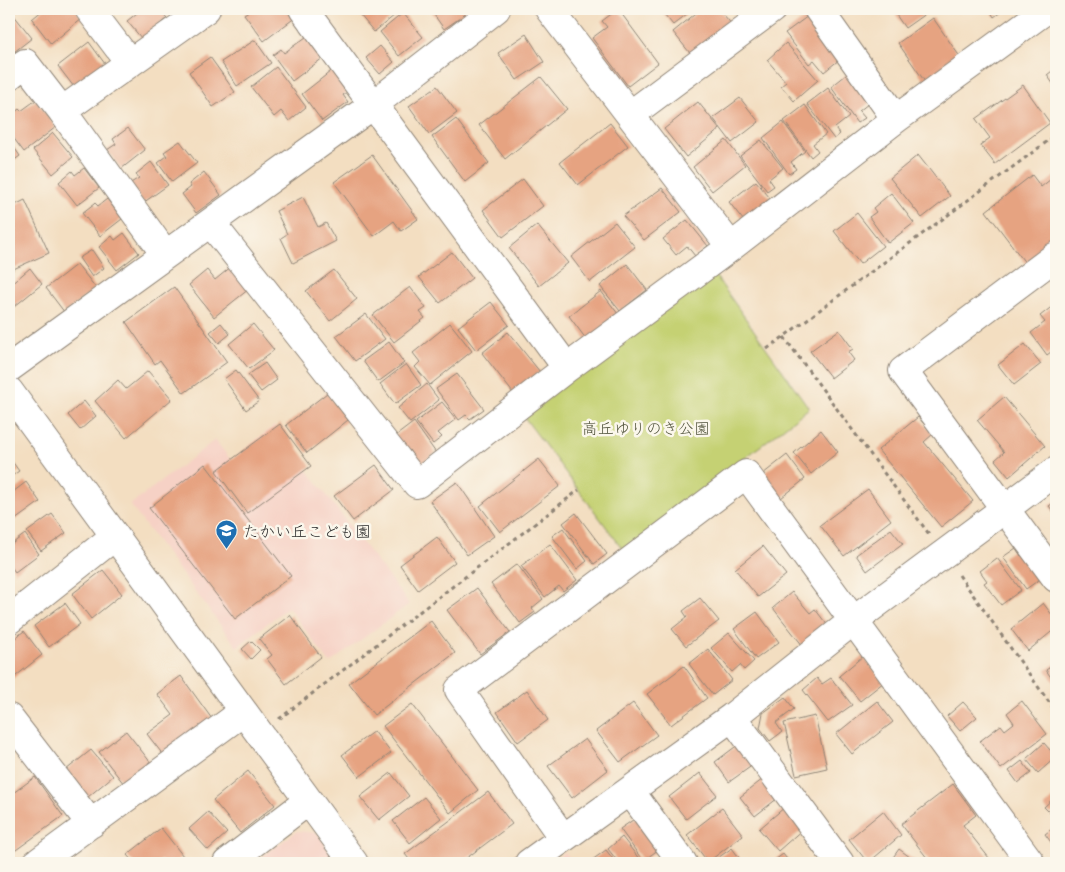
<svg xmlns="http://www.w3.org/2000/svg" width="1065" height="872" font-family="'Comic Neue','Klee One',sans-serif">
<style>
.built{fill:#f6d1c5}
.green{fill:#c5d173;stroke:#787e4f}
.building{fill:#e6a381}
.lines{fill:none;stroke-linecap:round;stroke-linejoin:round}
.minor-casing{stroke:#8f8476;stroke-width:30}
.path{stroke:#8f8476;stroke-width:3;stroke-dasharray:4 4;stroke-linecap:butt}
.minor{stroke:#fff;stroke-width:28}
.labels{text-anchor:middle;stroke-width:5;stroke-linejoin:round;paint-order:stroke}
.park-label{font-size:16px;fill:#52543d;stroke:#fbf7ec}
.poi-label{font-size:16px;fill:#2b2b2b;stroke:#fbf7ec;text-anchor:start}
</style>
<rect width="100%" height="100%" fill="#fbf7ec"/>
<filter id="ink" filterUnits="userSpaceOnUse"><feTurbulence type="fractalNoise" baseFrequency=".02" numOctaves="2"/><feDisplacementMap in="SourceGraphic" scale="10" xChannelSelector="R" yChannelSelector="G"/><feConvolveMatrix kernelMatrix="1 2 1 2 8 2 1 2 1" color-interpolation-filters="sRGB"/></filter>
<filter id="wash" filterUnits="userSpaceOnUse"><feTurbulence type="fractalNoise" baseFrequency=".0096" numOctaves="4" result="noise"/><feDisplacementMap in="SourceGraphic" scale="20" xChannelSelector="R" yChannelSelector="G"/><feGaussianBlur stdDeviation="1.12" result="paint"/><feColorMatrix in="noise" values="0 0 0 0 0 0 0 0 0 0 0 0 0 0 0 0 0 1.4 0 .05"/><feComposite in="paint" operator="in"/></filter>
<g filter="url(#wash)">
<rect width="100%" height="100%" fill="#f3dec1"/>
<path class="built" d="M274 426 409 604 330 663 288 607 237 647 130 505 215 440 231 460Z
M297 831 317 833 338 863H254Z
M565 852 574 863H550Z"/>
<path class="green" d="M714 274 809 408 625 552 521 413Z"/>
<g id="blocks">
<path class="building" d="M9 9 32 38 10 55 9 54Z
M44 9H75L82 18 51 44 32 19Z
M142 9H159L167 18 142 39 127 21Z
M252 9H290L296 17 264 41 244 14Z
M355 9H398L400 11 374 32Z
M430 9H473L444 29Z
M618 9 658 63 628 86 592 38 607 27 602 21Z
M660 9H693L673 25Z
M701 9H719L733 26 694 58 673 32Z
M892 9H932L905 28Z
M989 9H1005L994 17Z
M403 13 423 37 399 56 380 32Z
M812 13 845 55 824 72 814 60 809 64 785 33Z
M933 18 965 64 930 89 898 43Z
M526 34 544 62 517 80 498 53Z
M306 37 323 58 292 81 273 55 281 49 284 53Z
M255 40 271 63 237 86 221 62Z
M89 42 108 68 77 91 58 66Z
M786 43 818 80 794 101 781 86 786 82 767 60Z
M380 46 394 62 380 74 366 58Z
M210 57 235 92 213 107 189 72Z
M276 67 306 107 289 121 281 111 274 117 251 87Z
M335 68 351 89 343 95 348 102 322 121 302 94Z
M1056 68V88L1047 75Z
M851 71 873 100 859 111 865 118 857 123 831 87Z
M541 77 567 109 505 159 479 125Z
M1023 85 1050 123 995 164 980 145 990 138 976 119Z
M437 86 457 113 429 134 409 106Z
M828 88 849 117 835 128 840 134 834 139 807 104Z
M740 98 759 122 732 143 713 118Z
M36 100 56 127 24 152 9 132V117L19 109 21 111Z
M698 102 720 129 686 157 664 129Z
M805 105 826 134 813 144 818 151 811 157 784 121Z
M456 119 489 163 465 182 432 137Z
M783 122 805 151 791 162 796 169 789 174 763 138Z
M610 123 628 146 578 185 560 162Z
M128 128 145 150 121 169 107 150 116 144 113 139Z
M53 133 73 157 53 174 33 150Z
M9 140 20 156 9 164Z
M726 140 745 165 712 191 693 167Z
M761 140 783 168 769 179 774 186 767 191 740 156Z
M180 141 197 163 172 182 158 163 167 156 164 152Z
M372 155 418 219 401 231 394 221 374 236 334 182Z
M918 155 950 196 922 218 890 178Z
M151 162 168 185 143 203 129 184 139 178 136 174Z
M84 168 99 188 77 205 59 182 72 171 75 175Z
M204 172 221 195 196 213 182 194 191 187 189 184Z
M1032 175 1041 187 1056 175V240L1026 264 986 211Z
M523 179 543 206 503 237 483 210Z
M756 181 774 203 747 225 729 202Z
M662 188 681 212 644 240 623 216Z
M891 193 914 223 888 243 869 217 876 212 873 208Z
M303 197 318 227 326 223 336 241 293 263 281 238 287 234 276 211Z
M107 199 122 219 100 236 82 213 95 203 98 206Z
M25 200 49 253 9 271V208Z
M857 213 883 246 860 264 834 231Z
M687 220 708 246 695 256 687 246 676 255 663 239Z
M615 222 635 247 590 282 571 257Z
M537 225 568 263 539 286 509 248Z
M124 233 139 253 117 270 99 247 112 236 115 240Z
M92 250 104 268 92 277 79 258Z
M452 252 472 278 440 303 419 277Z
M77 264 96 288 65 313 46 288Z
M627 264 647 290 620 311 600 286Z
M232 266 249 289 214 317 189 285 207 270 215 280Z
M30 268 42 284 9 311V286Z
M334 270 357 299 330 321 306 291Z
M174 287 227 362 184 393 160 360 155 364 126 322Z
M410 287 426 308 420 312 425 318 394 342 373 315Z
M601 291 621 318 589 343 569 316Z
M491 302 509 325 476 350 458 327Z
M1054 305 1056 308V348L1047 355 1031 333 1045 322 1040 316Z
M366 314 385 339 355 361 336 336Z
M221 323 230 334 219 343 210 332Z
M450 323 472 351 430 385 415 367 420 362 413 353Z
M253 324 274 350 249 369 229 344Z
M839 330 853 349 848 352 854 360 831 378 810 351Z
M508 332 540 372 513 393 482 353Z
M389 342 404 363 378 382 363 361Z
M1025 344 1041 364 1014 385 998 365Z
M265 363 277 380 261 392 248 375Z
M406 364 421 385 395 404 380 384Z
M236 370 259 401 246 410 224 379Z
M148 371 172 399 126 438 95 401 118 380 126 389Z
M457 374 484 409 470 419 466 415 459 420 436 389Z
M427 384 439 400 410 423 398 408Z
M327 393 348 420 307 453 286 425Z
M1004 397 1045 446 1009 477 995 460 1004 452 977 420Z
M84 401 96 416 80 430 68 415Z
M442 402 456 419 438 433 442 437 433 444 416 422Z
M918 417 933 434 924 442 973 501 941 527 878 450Z
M414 422 436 453 419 465 409 450 404 453 393 438Z
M280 424 311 466 247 513 216 471Z
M821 430 838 452 811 474 794 453Z
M787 455 805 479 781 498 763 474Z
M9 457 19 471 9 478Z
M539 459 560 486 500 532 480 506Z
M205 464 291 576 235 619 149 508Z
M376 465 394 490 353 521 334 496Z
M26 482 40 502 15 520 9 511V495Z
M457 482 494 536 467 555 430 501Z
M868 489 891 520 844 556 820 525Z
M1056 501V515L1049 506Z
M576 513 607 554 594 564 563 523Z
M52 514 66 533 41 551 27 532Z
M563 528 587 561 577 569 552 536Z
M891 529 903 544 867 571 856 555Z
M25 534 39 554 15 572 9 564V546Z
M437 537 455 562 418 590 400 565Z
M550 544 577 580 563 591 559 586 545 597 521 566Z
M763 546 786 575 758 597 735 569Z
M1016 548 1021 556 1025 553 1043 577 1026 589 1003 557Z
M997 558 1021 590 1001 605 984 583 987 581 980 571Z
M517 564 543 599 532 608 535 612 520 623 491 584Z
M103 570 122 594 91 619 72 594Z
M477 588 510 632 480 654 447 610Z
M792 592 810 613 815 609 828 626 803 646 773 608Z
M700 598 719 621 686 646 672 629 687 617 683 611Z
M65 603 80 624 49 647 34 626Z
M1043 603 1056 620V628L1028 651 1011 629Z
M757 612 779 642 756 659 734 629Z
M290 615 321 657 286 684 267 659 272 655 259 639Z
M431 621 455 653 374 715 349 683Z
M24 631 42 655 11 680 9 678V643Z
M729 633 754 661 744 670 740 665 732 672 711 648Z
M251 641 260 650 251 659 242 649Z
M708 649 732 680 713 695 689 664Z
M863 656 884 682 860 701 839 676Z
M1056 663V685L1046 670Z
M684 666 707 698 671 725 647 694Z
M181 676 212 719 164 756 147 734 173 715 157 694Z
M817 678 822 684 831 678 852 705 828 722 803 690Z
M527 690 548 720 518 742 497 712Z
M785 697 794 709 776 723 782 732 770 741 760 728 763 713Z
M877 701 893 722 852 754 836 734Z
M1022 701 1047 734 1001 769 980 741 1001 725 1005 730 1014 723 1007 713Z
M963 702 977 717 960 731 947 716Z
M633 703 657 735 620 762 596 731Z
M412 704 478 790 450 813 383 726Z
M815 716 827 768 796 775 784 723Z
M126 731 151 763 124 784 99 752Z
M374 731 391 753 359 777 342 755Z
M585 739 608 770 572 798 548 766Z
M1044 743 1056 757 1038 773 1026 759Z
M739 744 753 765 729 782 715 762Z
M91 750 113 776 88 797 66 770Z
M1022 761 1031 773 1018 783 1009 771Z
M248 771 275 805 240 833 213 800Z
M391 773 409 796 379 820 360 797Z
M700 773 717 795 686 819 669 797Z
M35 777 63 816 9 855V796Z
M763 779 778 798 755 816 740 797Z
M953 784 976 815 963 825 993 863H931L901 824Z
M488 792 512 824 460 863H412L405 854Z
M1056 796V810L1051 814 1044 807Z
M424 797 441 818 410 843 393 821Z
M785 807 804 828 778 851 759 829Z
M722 808 743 835 708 862 687 835Z
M883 811 901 835 868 863 849 839Z
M208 812 227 833 208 850 189 829Z
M640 815 663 846 643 861 620 829Z
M1056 826V849L1045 834Z
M161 828 183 856 174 863H164L161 860 157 863H134L127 855Z
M622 837 640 860 636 863H619L608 849Z
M732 848 743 863H713L712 862Z
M899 849 918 863H889Z
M606 850 616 863H588Z
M783 854 790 863H771Z
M665 856 670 863H656Z"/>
</g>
</g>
<g filter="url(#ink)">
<use href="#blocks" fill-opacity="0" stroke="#8f8476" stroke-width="1"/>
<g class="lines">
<defs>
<path id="minor" d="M89 9 130 63
M303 9 567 368
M549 9 731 247
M818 9 896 119
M9 76 25 63 62 111 206 9
M62 111 165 254
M630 115 772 9
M211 223 417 484 567 368 731 247 896 119 1047 9
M1056 256 903 371 1056 578
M9 368 373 105 496 9
M9 391 354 863
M9 620 115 536
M732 717 840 863
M9 718 91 824
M630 791 683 863
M563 838 459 690 746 474 1031 863
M37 863 243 712
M227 863 308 801
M529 863 732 717 853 621 1056 471"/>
</defs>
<use href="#minor" class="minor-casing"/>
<path class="path" d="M784 337 929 534
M767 349 1056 135
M959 575 1056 712
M279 719 579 490"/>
<use href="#minor" class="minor"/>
</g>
</g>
<defs>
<symbol id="school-pin" viewBox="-11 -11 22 30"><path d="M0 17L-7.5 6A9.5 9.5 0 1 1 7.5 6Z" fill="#1f6fb2" stroke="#fbf7ec"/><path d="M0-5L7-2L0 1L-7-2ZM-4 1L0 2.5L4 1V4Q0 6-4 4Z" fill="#fff"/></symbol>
</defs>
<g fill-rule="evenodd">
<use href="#school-pin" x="214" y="518" width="25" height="34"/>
</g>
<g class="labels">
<g class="park-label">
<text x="646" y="434">高丘ゆりのき公園</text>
</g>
<g class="poi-label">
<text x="243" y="537">たかい丘こども園</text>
</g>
</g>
<rect width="1065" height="872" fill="none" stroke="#fbf7ec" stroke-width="30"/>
</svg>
